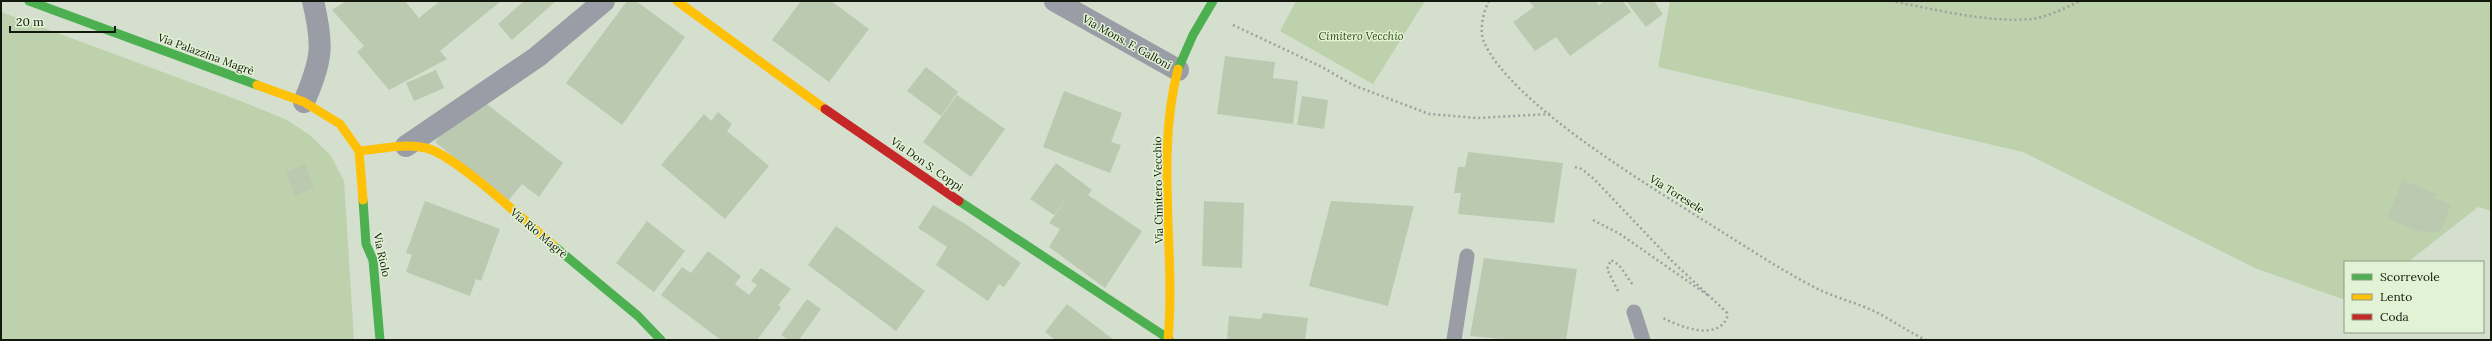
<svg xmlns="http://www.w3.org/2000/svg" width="2492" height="341" font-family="Lora,serif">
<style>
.green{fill:#bcd1ac}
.building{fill:#bcc9b1}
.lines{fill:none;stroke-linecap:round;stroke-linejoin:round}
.path{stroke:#9ca19f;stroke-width:2.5;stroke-dasharray:2 3;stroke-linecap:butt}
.lane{stroke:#9a9da5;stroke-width:15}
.street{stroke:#9a9da5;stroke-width:22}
.fast{stroke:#4caf50;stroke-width:9}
.slow{stroke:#ffc107;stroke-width:9}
.jam{stroke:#c62828;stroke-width:9}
.labels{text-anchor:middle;stroke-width:3;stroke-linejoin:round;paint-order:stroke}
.park-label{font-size:11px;font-style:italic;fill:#304c13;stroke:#e1f3d4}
.street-label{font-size:11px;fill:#12180d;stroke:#e1f3d4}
</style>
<rect width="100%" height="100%" fill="#d5dfce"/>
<path class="green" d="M1296 1H1425L1373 84 1280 31Z
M1670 1H2491V211L2478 207 2408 262H2345V300L2255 268 2023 152 1658 67Z
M1 12 238 100 287 120 311 136 331 156 344 181 354 340H1Z"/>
<path class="building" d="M346 1H405L419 18 440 1H501L440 51 447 59 389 90 357 52 364 46 332 10Z
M524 1H556L512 40 498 24Z
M627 1H636L685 37 622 125 566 83Z
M801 1H831L869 29 829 82 772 40Z
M1529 1H1596L1599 5 1604 1H1623L1631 12 1570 56 1556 37 1535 51 1513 22 1534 7Z
M1626 1H1654L1663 14 1646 27Z
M1225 56 1275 62 1273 78 1298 81 1293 124 1217 114Z
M926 67 958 92 941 116 907 91Z
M436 70 444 88 414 101 406 83Z
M1064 91 1122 113 1111 142 1121 145 1110 173 1043 147Z
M957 95 1005 129 971 177 923 142Z
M1302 96 1328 100 1324 129 1297 125Z
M483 101 563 163 539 197 522 184 508 201 435 142 453 120Z
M718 112 732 124 727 131 769 166 725 219 661 165 704 114 711 121Z
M1468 152 1563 163 1554 223 1458 214 1461 193H1454L1458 167H1465Z
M1056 163 1092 190 1088 195 1142 231 1105 288 1049 247 1060 229 1049 223 1069 195 1054 215 1030 199Z
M305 164 314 188 295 196 286 172Z
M2403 180 2436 194 2434 198 2451 205 2440 232 2418 231 2387 218Z
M425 201 500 229 481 281 476 279 470 296 406 272 412 255 406 253Z
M1204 201 1244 203 1242 268 1202 266Z
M1331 201 1414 206 1388 306 1309 286Z
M933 205 964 223 1021 263 1004 287 999 284 988 301 936 265 947 247 918 228Z
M647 221 685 251 654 292 616 263Z
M836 226 925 291 896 331 808 265Z
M708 251 741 276 735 284 749 295 757 285 751 281 761 268 791 289 778 305 781 308 757 340H721L661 295 682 267 691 273Z
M1484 258 1577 269 1566 340H1510L1470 336Z
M807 299 821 309 799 340H788L781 335Z
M1067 304 1114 340H1055L1045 332Z
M1263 313 1308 318 1305 340H1227L1229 316 1261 319Z"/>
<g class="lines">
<path class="path" d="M1489 1C1483 12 1479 31 1484 42 1511 103 1645 183 1703 220 1739 242 1774 266 1812 286 1832 297 1855 302 1876 312 1893 321 1909 332 1926 340
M1891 1C1934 9 1987 23 2031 19 2048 17 2065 8 2080 1
M1233 25 1322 67 1353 85 1429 114 1477 118 1550 114
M1575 167 1582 169 1594 179 1672 261 1721 307 1727 313V318C1716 341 1681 327 1663 318
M1593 220 1620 234 1709 296
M1618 291 1607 269 1611 260 1619 265 1633 285"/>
<path class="lane" d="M1634 312 1643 340
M1454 340 1467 256"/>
<path class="street" d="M1055 1 1178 70
M304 102C322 59 324 47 313 1
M406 146 537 57 604 1"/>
<path class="fast" d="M29 1 257 85
M1178 69 1193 35 1213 1
M363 200 366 244 373 260 380 340
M959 201 1169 339
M554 246 638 316 661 340"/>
<path class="slow" d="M677 1 825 109
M257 85 304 102 340 124 359 151 363 200
M359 151C381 149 404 143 426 148 454 154 528 224 554 246
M1168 340C1176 251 1155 157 1178 69"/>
<path class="jam" d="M825 109 959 201"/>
</g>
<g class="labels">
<g class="park-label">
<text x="1361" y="40">Cimitero Vecchio</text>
</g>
<g class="street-label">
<text transform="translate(1127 42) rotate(29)" y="4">Via Mons. F. Galloni</text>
<text transform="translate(206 54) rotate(20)" y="4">Via Palazzina Magrè</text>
<text transform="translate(927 164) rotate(35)" y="4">Via Don S. Coppi</text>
<text transform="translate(1158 190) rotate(-91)" y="4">Via Cimitero Vecchio</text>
<text transform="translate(1677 194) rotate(32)" y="4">Via Toresele</text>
<text transform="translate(539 233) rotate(40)" y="4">Via Rio Magrè</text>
<text transform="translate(382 255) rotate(78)" y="4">Via Riolo</text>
</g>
</g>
<rect width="2492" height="341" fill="none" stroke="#12180d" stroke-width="4"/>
<rect x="2344" y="261" width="140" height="72" fill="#e1f3d4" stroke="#8e9b84"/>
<rect x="2352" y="274" width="20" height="6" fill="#4caf50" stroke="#8e9b84"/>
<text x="2380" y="281" font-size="12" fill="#12180d">Scorrevole</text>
<rect x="2352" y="294" width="20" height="6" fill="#ffc107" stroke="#8e9b84"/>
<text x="2380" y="301" font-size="12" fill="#12180d">Lento</text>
<rect x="2352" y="314" width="20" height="6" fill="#c62828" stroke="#8e9b84"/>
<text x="2380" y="321" font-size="12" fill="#12180d">Coda</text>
<path d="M10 26v6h105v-6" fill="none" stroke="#12180d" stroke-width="2"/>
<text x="16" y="26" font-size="12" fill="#12180d" stroke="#e1f3d4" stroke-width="3" paint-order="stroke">20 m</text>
</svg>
